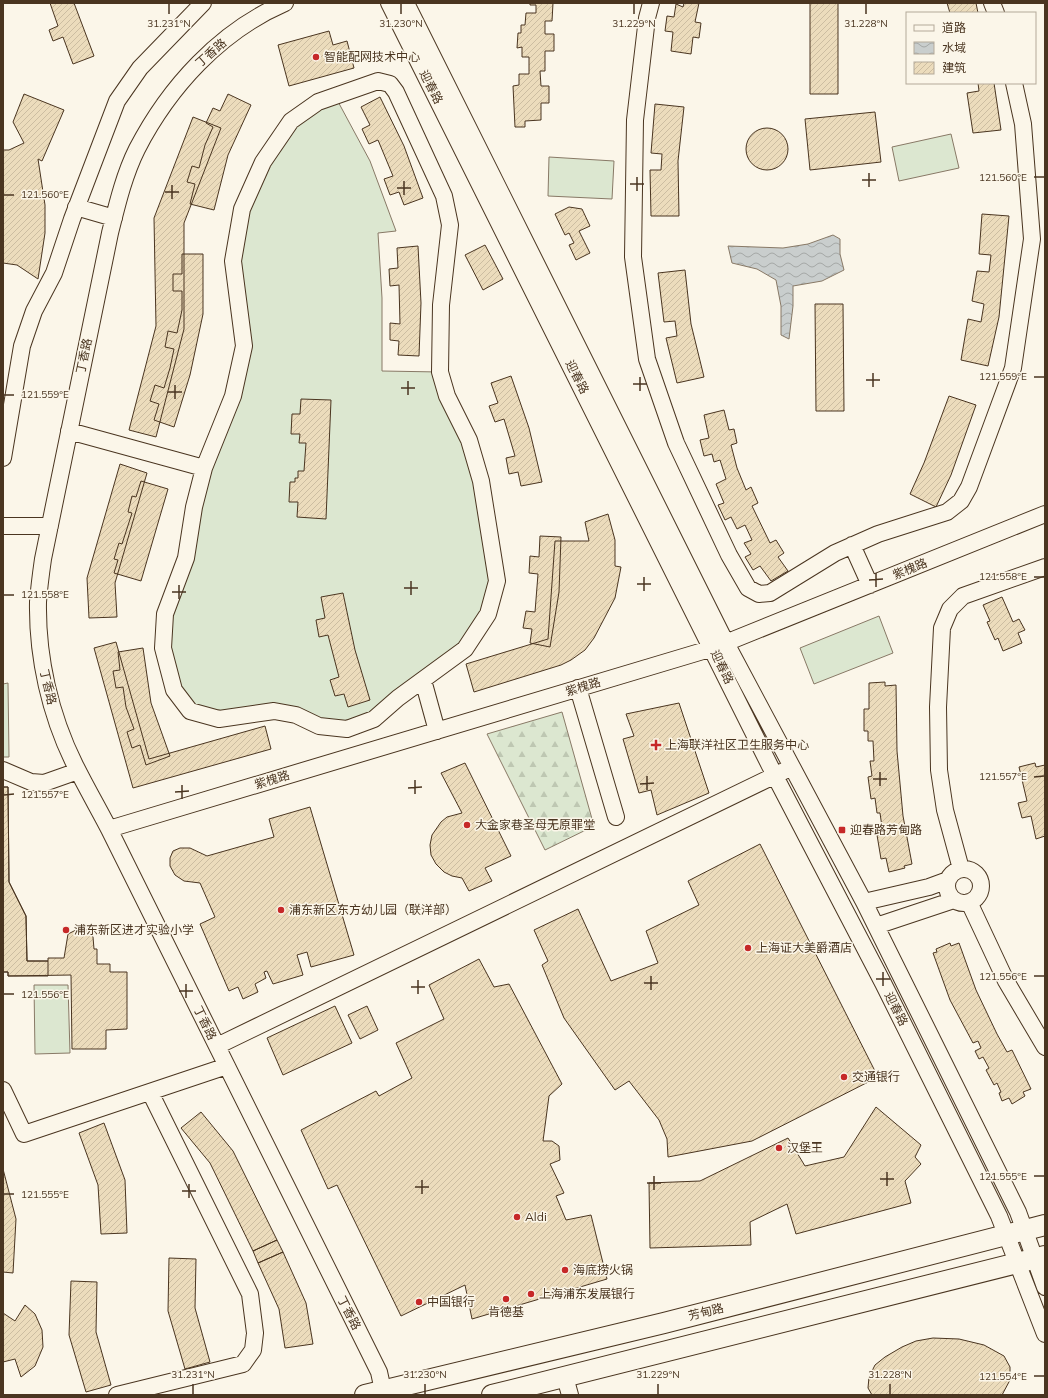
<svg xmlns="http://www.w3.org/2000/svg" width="1048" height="1398" font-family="Mulish,'Noto Sans SC',sans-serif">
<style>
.forest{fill:url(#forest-firs);stroke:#887966}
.garden{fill:#dce7d0;stroke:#887966}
.water{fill:url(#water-waves);stroke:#887966}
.building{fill:url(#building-hatch);stroke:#4a3520}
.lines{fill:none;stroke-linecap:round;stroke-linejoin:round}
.minor-casing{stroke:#4a3520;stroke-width:18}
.major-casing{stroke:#4a3520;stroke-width:22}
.minor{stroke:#fbf6e9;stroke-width:16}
.major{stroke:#fbf6e9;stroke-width:20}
.ticks{fill:none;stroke:#4a3520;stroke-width:1.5}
.poi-dot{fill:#c62828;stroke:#fbf6e9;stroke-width:1.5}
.labels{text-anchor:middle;stroke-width:3;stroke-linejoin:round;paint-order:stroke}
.street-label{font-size:12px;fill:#4a3520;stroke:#fbf6e9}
.poi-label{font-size:12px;fill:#4a3520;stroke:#fbf6e9;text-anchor:start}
.ticks-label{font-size:10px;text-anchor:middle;fill:#4a3520;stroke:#fbf6e9;stroke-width:3;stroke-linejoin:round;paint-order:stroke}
</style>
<defs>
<pattern id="forest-firs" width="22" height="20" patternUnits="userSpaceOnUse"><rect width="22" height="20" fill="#dce7d0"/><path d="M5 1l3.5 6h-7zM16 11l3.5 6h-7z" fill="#bec7b2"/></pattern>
<pattern id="water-waves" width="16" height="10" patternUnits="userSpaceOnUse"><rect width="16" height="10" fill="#c9cecd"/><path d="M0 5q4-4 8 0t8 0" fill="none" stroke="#a5a8a6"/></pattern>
<pattern id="building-hatch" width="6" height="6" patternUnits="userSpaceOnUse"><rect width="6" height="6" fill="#ecdcbc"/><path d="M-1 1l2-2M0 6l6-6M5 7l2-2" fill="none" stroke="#ccbda1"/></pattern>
</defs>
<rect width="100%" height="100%" fill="#fbf6e9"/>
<path class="forest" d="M562 712 594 826 545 850 487 734Z"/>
<path class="garden" d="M335 96 370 161 396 231 378 233 382 298V371L440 372 469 440 497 581 465 649 347 729 296 715 190 711 174 690 165 614 244 346 233 261 242 209 291 121Z
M951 134 959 168 899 181 892 147Z
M549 157 614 161 612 199 548 196Z
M879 616 893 653 814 684 800 648Z
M8 683 9 757H3V684Z
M34 985H68L70 1053 35 1054Z"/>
<path class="water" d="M833 235 840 239V254L844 270 822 281 793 286V306L789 339 781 335V306L776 280 757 269 732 263 728 246 783 248 808 244Z"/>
<path class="building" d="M50 3H74L94 56 73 64 63 37 53 41 49 30 58 26Z
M530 3H553L552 21H545V34H554V51H545V71H540L541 86H549V103H541V120L525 121V127H515L513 86 519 85V74H529V57H522V47L517 48 518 33H521V25H525L526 13H536V5H530Z
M684 3H699L695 22 701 23 699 38 693 37 691 54 671 51 673 32 665 31 667 16 674 17 676 4 683 7Z
M810 3H838V94H810Z
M947 3H976L978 13H950Z
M329 31 333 45 347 41 354 68 289 86 278 45Z
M978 83H994L1001 130 973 133 967 93 979 91Z
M24 94 64 110 42 161 38 159 45 205V233L38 279 17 265 3 263V150H9L24 143 13 122Z
M228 94 251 105 228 155 214 210 190 204 195 184 187 182 192 166 199 168 205 145 213 127 206 123 213 108 220 111Z
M380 97 404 146 423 198 404 205 399 192 390 195 384 179 393 176 378 140 369 144 362 129 370 125 361 107Z
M655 104 684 107 678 161 679 216H651L650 170H661L662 154 651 153Z
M875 112 881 162 810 170 805 119Z
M193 117 221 128 184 223V329L156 437 129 430 156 326 154 218Z
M746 149a21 21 0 1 1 42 0a21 21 0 1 1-42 0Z
M569 207 582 209 590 226 579 231 590 253 576 260 569 245 574 243 569 233 565 235 555 214Z
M982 214 1009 216 999 317 988 366 961 360 968 319 981 322 984 304 972 301 977 271 989 272 991 255 979 254Z
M485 245 503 279 483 290 465 255Z
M418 246 421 303 419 356 398 355 399 341 390 340V323L400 324 399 285 390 286 389 269 398 268 397 248Z
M182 254H203V314L190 375 174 427 154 420 159 404 150 401 155 385 164 388 170 368 174 349 165 347 168 331 177 333 182 310V291H173V274H182Z
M685 270 691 324 704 377 677 383 666 338 677 336 675 321 664 322 658 273Z
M815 304H843L844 411H816Z
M511 376 529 428 542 482 521 486 518 472 509 474 506 458 515 456 504 419 495 422 489 406 498 403 491 383Z
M949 396 976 405 951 475 936 507 910 494 924 463Z
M301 399 331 400 326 519 297 517 298 502H289L290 482H295V478H298V471H304L306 443H299L300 434H291L292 414H300Z
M724 410 729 430 734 429 737 443 731 445 737 468 746 490 751 487 758 503 752 506 770 543 776 540 784 553 778 557 788 571 771 581 760 566 753 570 745 557 751 554 744 543 752 540 745 525 737 529 731 517 725 520 718 505 724 503 716 484 726 479 720 460 714 462 712 454 704 456 700 440 709 438 704 415Z
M120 464 147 473 115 583 117 617 89 618 87 578Z
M141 481 168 489 141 581 114 573 118 560 114 559 119 543 122 544 132 513 128 512 132 496 136 497Z
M608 514 615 540V566L621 567 615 598 594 638 585 650 571 660 561 665 474 692 466 664 548 639 555 541H589L585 522Z
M540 536 561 537 559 592 550 647 530 643 532 629 523 628 526 611 535 612 538 574 529 573 530 556 539 557Z
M343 593 355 650 370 700 348 707 344 694 335 696 330 680 339 677 328 635 319 637 316 620 325 618 321 597Z
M1002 597 1013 622 1019 619 1025 630 1018 633 1022 643 1003 651 998 638 995 640 987 622 990 621 983 605Z
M116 642 149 759 265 726 271 749 133 788 94 648Z
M143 648 151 703 170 756 146 765 140 745 132 748 127 732 134 729 126 707 123 687 116 688 113 671 120 670 118 652Z
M885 682V686L896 685 897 751 903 816 912 864 904 866 905 868 889 872 886 858 881 859 877 835 883 834 880 813H877L875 798 871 799 868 777 872 776 870 761H874L873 741H868V731H864V709H869V683Z
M679 703 709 793 657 815 651 790 639 793 623 739 634 736 626 714Z
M465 763 511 856 485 868 492 881 469 891 462 878 452 876 444 872 436 864 431 855 430 845 432 835 441 822 447 817 462 813 441 773Z
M1035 763 1036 767 1045 765V836L1036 839 1031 816 1022 818 1018 803 1027 801 1019 767Z
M3 778V787H8L9 882 26 916 27 961H48V958H64L68 934 80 928 88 930 93 937 94 949H97V964H110V972H127V1029L106 1030V1049H72L71 975 8 976V972H3Z
M3 778V787H8L9 882 26 916 27 961H48V976H8V972H3Z
M310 807 354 955 311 967 307 952 297 955 303 975 273 984 267 971 264 972 266 978 255 984 258 992 243 999 238 987 229 991 200 924 215 917 200 883 184 881 175 875 170 866V858L173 851 180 848H190L207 856 274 837 269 819Z
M760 844 878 1077 752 1141 668 1157 667 1139 659 1120 629 1081 615 1090 564 1018 542 965 548 961 534 930 578 909 611 981 658 963 646 931 699 905 688 881Z
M950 943 951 946 959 943 976 990 997 1034 1007 1052 1012 1050 1031 1089 1023 1092 1025 1096 1012 1104 1009 1098 1002 1101 999 1093 1001 1092 997 1083 994 1085 986 1070 989 1068 983 1057 979 1059 975 1051 981 1048 978 1041 973 1043 950 1000 933 953 937 952 936 949Z
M479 959 494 987 509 984 562 1084 549 1096 543 1141H552L559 1146 560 1160 550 1164 564 1193 556 1196 566 1220 591 1215 607 1279 472 1319 465 1285 401 1316 337 1185 328 1189 301 1130 376 1091 379 1096 412 1078 396 1043 444 1019 429 985Z
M335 1006 352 1043 283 1075 267 1038Z
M367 1006 378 1030 360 1039 348 1015Z
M876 1107 921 1145 915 1157 921 1164 905 1181 911 1203 796 1234 787 1204 750 1222 751 1245 650 1248 649 1183 700 1181 788 1138 805 1166 844 1157Z
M201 1112 233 1151 277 1240 253 1251 210 1163 181 1128Z
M104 1123 125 1180 127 1233 101 1234 98 1185 79 1133Z
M3 1169 16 1219 13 1273 3 1272Z
M277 1240 283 1252 258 1263 253 1251Z
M283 1252 306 1303 313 1344 285 1348 279 1309 258 1263Z
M169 1258 196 1259 195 1308 210 1362 185 1369 168 1311Z
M71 1281 97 1282 96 1332 111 1385 86 1392 69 1335Z
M25 1305 35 1314 42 1330 43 1347 35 1366 21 1377 15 1359 3 1362V1313L15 1321Z
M933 1338 959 1339 984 1345 1004 1356 1010 1367V1380L1002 1395H872L868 1388 869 1377 875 1365 885 1357 902 1347 916 1341Z"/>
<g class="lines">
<defs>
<path id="minor" d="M285 3C220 31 169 87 137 149 124 175 117 205 110 233L43 559C41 573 39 588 38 602 37 657 50 715 75 765 86 787 98 808 109 829L379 1372 384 1395
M389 3 775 776 883 983 999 1216 1045 1334
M406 3 726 643 864 902 1018 1212 1045 1287
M651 3 647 18 635 120 633 257 647 359 676 443 729 555 748 588 759 594 770 593 835 553 878 534 947 512 961 501 969 487 1013 368 1032 239 1023 124 1014 83
M992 3 996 13
M378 81 390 84 396 92 444 196 450 225 441 305 440 372 447 396 469 440 481 481 497 581 488 614 465 649 398 698 374 719 347 729 319 726 296 715 274 711 219 719 190 711 174 690 163 648 165 614 186 558 194 507 204 468 233 396 244 346 233 261 242 209 263 162 291 121 318 102Z
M76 207 114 218
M69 431 204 468
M3 458 22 346 34 311 54 273 72 219 117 101 140 68 203 3
M3 526H50
M852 545 870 585
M423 680 437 731
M578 688 616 817
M3 770 31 782 44 783 78 771
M109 829 713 648 1045 514
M947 886a17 17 0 1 1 34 0a17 17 0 1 1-34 0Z
M961 869 945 810 939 770 938 707 942 628 950 609 963 596 1045 567
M864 902 929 887 948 880
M969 902 1006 981 1045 1047
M876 926 954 900
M217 1046 784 771
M3 1090 24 1134 227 1066
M565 1377 570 1395
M117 1395 243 1364 253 1350 255 1333 250 1294 150 1092"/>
<path id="major" d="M365 1395 664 1323 1045 1225
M492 1395 1045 1256"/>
</defs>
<use href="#minor" class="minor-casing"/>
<use href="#major" class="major-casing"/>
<use href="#minor" class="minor"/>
<use href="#major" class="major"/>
</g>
<path class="ticks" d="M169 4V14M401 4V14M634 4V14M866 4V14M869 173V187M637 177V191M1034 177H1044M862 180H876M404 181V195M630 184H644M172 185V199M397 188H411M165 192H179M4 195H14M873 373V387M640 377V391M1034 377H1044M866 380H880M408 381V395M633 384H647M175 385V399M401 388H415M168 392H182M4 395H14M876 573V587M644 577V591M1034 577H1044M869 580 883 579M411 581V595M637 584H651M179 585V599M404 588H418M172 592H186M4 595H14M880 772V786M647 776V790M1034 777 1044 776M873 779H887M415 780V794M640 784 654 783M182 785V799M408 788 422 787M175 792 189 791M4 795 14 794M883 972V986M651 976V990M1034 976H1044M876 979H890M418 980V994M644 983H658M186 984V998M411 987H425M179 991H193M4 994H14M887 1172V1186M654 1176V1190M1034 1176H1044M880 1179H894M422 1180V1194M647 1183H661M189 1184V1198M415 1187H429M182 1191H196M4 1194H14M1034 1376H1044M193 1384V1394M425 1384V1394M658 1384V1394M890 1384V1394"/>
<g class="poi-dot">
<circle cx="316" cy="57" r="4"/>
<path d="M654 739h4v4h4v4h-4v4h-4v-4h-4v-4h4z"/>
<circle cx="467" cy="825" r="4"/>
<rect x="838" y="826" width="8" height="8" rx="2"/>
<circle cx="281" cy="910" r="4"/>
<circle cx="66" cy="930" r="4"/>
<circle cx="748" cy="948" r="4"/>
<circle cx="844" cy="1077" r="4"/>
<circle cx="779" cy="1148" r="4"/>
<circle cx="517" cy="1217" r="4"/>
<circle cx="565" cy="1270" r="4"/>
<circle cx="531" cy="1294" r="4"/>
<circle cx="506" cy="1299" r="4"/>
<circle cx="419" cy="1302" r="4"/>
</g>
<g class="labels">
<g class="street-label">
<text transform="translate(211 53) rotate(-41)" y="4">丁香路</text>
<text transform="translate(431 87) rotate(63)" y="4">迎春路</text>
<text transform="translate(84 356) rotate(-78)" y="4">丁香路</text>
<text transform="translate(577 377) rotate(63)" y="4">迎春路</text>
<text transform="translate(910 569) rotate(-22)" y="4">紫槐路</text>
<text transform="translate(722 667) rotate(64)" y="4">迎春路</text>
<text transform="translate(48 687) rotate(77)" y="4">丁香路</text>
<text transform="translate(583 687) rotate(-17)" y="4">紫槐路</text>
<text transform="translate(272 780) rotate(-17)" y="4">紫槐路</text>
<text transform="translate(896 1009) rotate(63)" y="4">迎春路</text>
<text transform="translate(205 1023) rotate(64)" y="4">丁香路</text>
<text transform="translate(706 1312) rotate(-14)" y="4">芳甸路</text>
<text transform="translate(349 1313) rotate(63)" y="4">丁香路</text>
</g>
<g class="poi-label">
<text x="324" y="61">智能配网技术中心</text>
<text x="665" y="749">上海联洋社区卫生服务中心</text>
<text x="475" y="829">大金家巷圣母无原罪堂</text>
<text x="850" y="834">迎春路芳甸路</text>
<text x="289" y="914">浦东新区东方幼儿园（联洋部）</text>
<text x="74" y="934">浦东新区进才实验小学</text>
<text x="756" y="952">上海证大美爵酒店</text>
<text x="852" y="1081">交通银行</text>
<text x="787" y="1152">汉堡王</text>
<text x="525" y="1221">Aldi</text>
<text x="573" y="1274">海底捞火锅</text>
<text x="539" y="1298">上海浦东发展银行</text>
<text x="427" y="1306">中国银行</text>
<text x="506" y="1316" text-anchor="middle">肯德基</text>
</g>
</g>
<g class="ticks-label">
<text x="169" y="27">31.231°N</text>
<text x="401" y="27">31.230°N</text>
<text x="634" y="27">31.229°N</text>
<text x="866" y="27">31.228°N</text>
<text x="1003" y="181">121.560°E</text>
<text x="45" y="198">121.560°E</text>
<text x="1003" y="380">121.559°E</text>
<text x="45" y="398">121.559°E</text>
<text x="1003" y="580">121.558°E</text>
<text x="45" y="598">121.558°E</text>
<text x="1003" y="780">121.557°E</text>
<text x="45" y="798">121.557°E</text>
<text x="1003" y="980">121.556°E</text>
<text x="45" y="998">121.556°E</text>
<text x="1003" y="1180">121.555°E</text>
<text x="45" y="1198">121.555°E</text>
<text x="193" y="1378">31.231°N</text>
<text x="425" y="1378">31.230°N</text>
<text x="658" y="1378">31.229°N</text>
<text x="890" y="1378">31.228°N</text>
<text x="1003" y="1380">121.554°E</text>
</g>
<rect width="1048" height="1398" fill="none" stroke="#4a3520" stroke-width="8"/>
<rect x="906" y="12" width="130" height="72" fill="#fbf6e9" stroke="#b4a999"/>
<rect x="914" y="25" width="20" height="6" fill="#fbf6e9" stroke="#b4a999"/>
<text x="942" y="32" font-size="12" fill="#4a3520">道路</text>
<rect x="914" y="42" width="20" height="12" fill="url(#water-waves)" stroke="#b4a999"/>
<text x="942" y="52" font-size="12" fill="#4a3520">水域</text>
<rect x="914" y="62" width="20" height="12" fill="url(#building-hatch)" stroke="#b4a999"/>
<text x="942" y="72" font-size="12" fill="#4a3520">建筑</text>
</svg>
